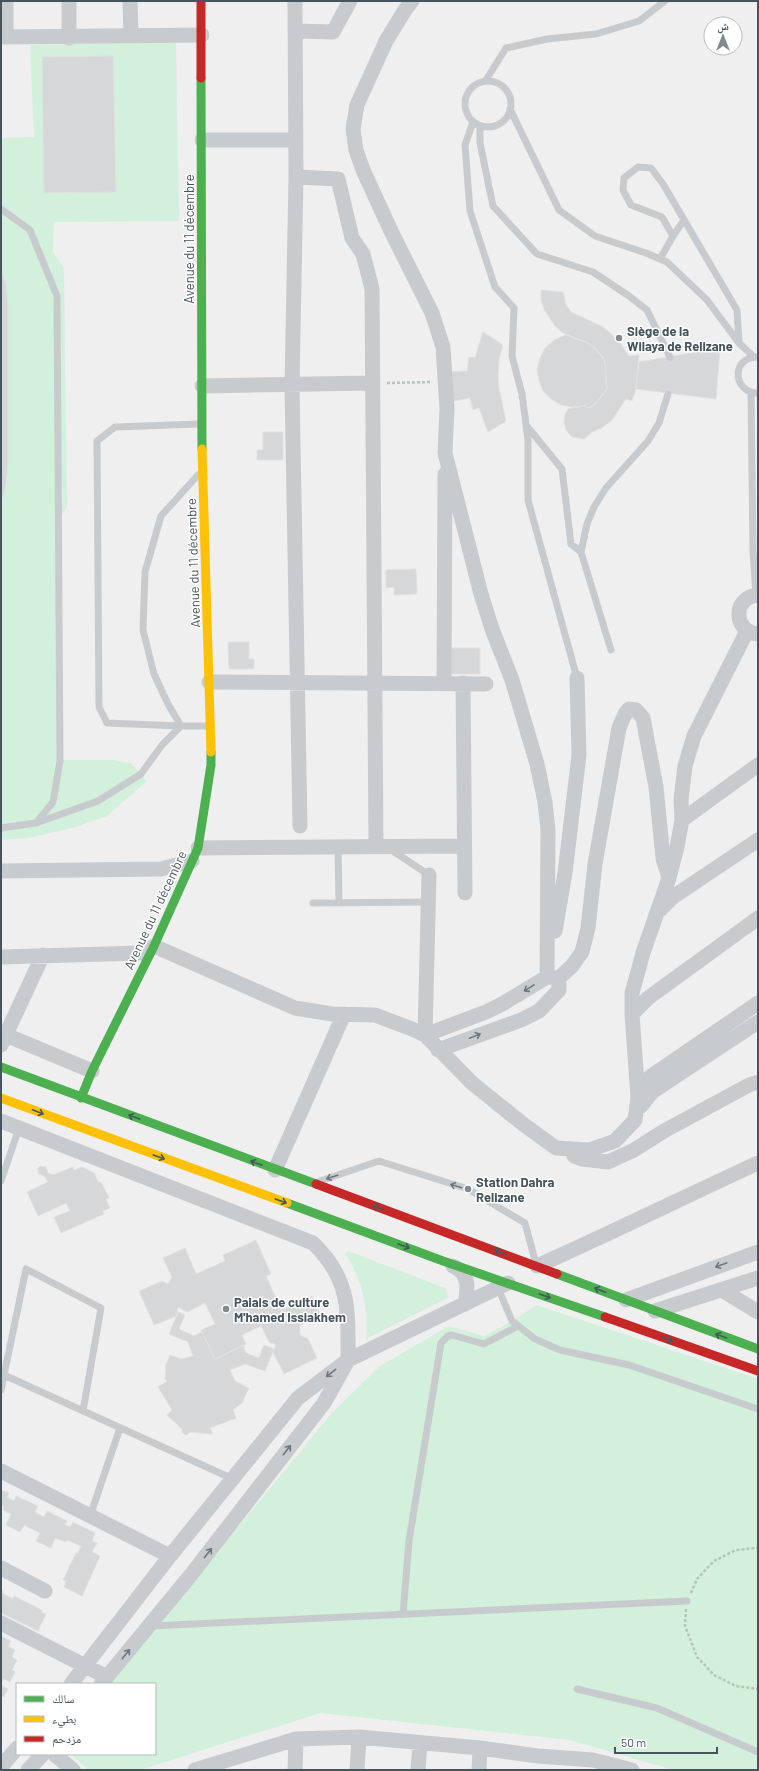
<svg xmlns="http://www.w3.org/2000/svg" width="759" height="1771" font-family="Barlow,'Noto Naskh Arabic',sans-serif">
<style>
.green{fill:#d2f0db}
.building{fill:#d6d7d8;stroke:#e1e1e2}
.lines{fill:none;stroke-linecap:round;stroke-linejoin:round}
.path{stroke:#b6c4be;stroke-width:2.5;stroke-dasharray:3 2;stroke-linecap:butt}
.lane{stroke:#c8cbce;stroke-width:7}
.street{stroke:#c8cbce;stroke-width:15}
.fast{stroke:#4caf50;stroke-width:9}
.slow{stroke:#ffc107;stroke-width:9}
.jam{stroke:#c62828;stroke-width:9}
.oneway{stroke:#6c787f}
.oneway2{stroke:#45595c}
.poi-dot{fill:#818a90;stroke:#fff;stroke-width:1.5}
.labels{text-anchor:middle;stroke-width:3;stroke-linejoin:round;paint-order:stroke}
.street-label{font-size:13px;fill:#45545d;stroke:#fff}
.poi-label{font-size:13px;font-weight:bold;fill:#45545d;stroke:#fff;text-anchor:start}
</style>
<rect width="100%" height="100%" fill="#f0efef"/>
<path class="green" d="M176 42 179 221 54 222 53 252 64 269 67 506 57 523 58 760H113L131 763 147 781 107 816 76 827 29 838 1 840V138L34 137 30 45Z
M348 1251 445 1288 449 1297 366 1339C368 1309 363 1279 345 1254Z
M537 1305 758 1379V1770H673L570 1740 320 1713 140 1770H88L71 1754H155V1684H109L331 1414 380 1366 449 1326 484 1336 512 1321Z"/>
<path class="building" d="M113 56 116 192 44 193 42 57Z
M1 268 6 285 8 309V465L5 490 1 502Z
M541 290 563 292 566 305 571 312 603 327 619 341 629 356 639 355 636 389 632 401 626 399 612 420 602 428 592 432 584 439 572 437 566 430 564 422 565 414 568 409 584 406 589 408 599 400 607 389 605 363 603 357 596 349 586 342 563 333 555 326 544 309 541 300Z
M483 332 503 345 499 359 498 374 499 389 506 421 488 432 479 408 473 410 470 398 448 402 445 372 467 371 469 357 475 358Z
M566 335 586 342 596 349 603 358 605 363 607 389 594 406 589 408 584 406 572 407 561 405 551 399 543 391 539 380 537 369 540 358 545 348 554 340Z
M720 348 716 399 636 389 639 362Z
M263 432H283V460H257V450H263Z
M416 569 417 594 394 595V587L386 588V570Z
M228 642H249V659H254V669H229Z
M450 648H480V674H450Z
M40 1166 46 1167 48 1173 53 1175 73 1167 74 1170 82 1167 94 1173 99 1183 101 1182 109 1198 106 1199 110 1208 103 1211 104 1214 61 1233 54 1217 70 1211 66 1203 38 1216 27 1192 48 1182 45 1177 38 1173V1168Z
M256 1240 271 1274 266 1276 281 1310 312 1296 321 1316 300 1325V1335L308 1339 317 1358 284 1374 273 1352 276 1345 269 1342 261 1326 242 1335 246 1344 215 1359 201 1330 215 1324 205 1303 187 1312 178 1307 177 1316 154 1325 139 1291 162 1281 168 1284 172 1277 163 1258 185 1248 196 1274 225 1261 223 1255Z
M178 1312 185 1315 179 1329 194 1336 202 1332 215 1359 243 1345 246 1353 259 1358 264 1345 274 1349 265 1371 245 1364 230 1370 235 1381 249 1388 242 1403 233 1410 236 1418 210 1428 213 1434 190 1432 187 1435 182 1433V1429L167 1415 172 1410 158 1387 167 1381 165 1379 166 1365 170 1355 182 1359 193 1356 188 1342 169 1334Z
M1 1490 9 1493 7 1497 14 1501 16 1496 38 1506 35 1512 44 1517 47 1511 67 1521 65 1525 70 1527 73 1522 95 1533 92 1541 97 1543 92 1552 100 1556 82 1596 64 1587 66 1582 63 1580 76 1553H78L81 1546 67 1540 66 1542 55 1538 51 1548 36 1541 40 1533 24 1525 20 1532 6 1525 11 1514 3 1510 4 1506 1 1505Z
M1 1590 3 1591 2 1593 13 1599 14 1596 42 1610 41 1612 46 1614 38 1631 1 1613Z
M1 1636 11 1641 8 1646 15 1650 12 1657 17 1660 12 1670 15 1672 10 1682 4 1679 1 1684Z
M1 1685 8 1689 4 1697 1 1696Z"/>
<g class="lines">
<path class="path" d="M387 383 432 382
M691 1593 697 1579 714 1561 736 1550 758 1548
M686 1609 685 1626 697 1657 714 1675 736 1686 758 1689"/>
<path class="lane" d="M486 80 506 48 547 39 596 34 639 21 665 1
M465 104a23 23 0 1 1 46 0a23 23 0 1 1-46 0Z
M510 109 559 210 595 236 646 253 667 262 707 300 739 343 754 357
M473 122 465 145 470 211 495 287 514 308 512 356 522 394 528 440V500L577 678
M480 126V143L493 206 537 254 593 272 629 296 647 310 670 357
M1 209 30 230 57 296 60 761 53 802 36 823
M673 236 684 220
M660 259 673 236 662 217 631 205 623 190 624 178 638 167 651 168 663 184 737 310 739 342
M758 357C732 356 731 392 758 393
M751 393 753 552 756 595
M526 425 562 469 571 544 581 552
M611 650 581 552 587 524 594 507 606 488 648 441 659 423 668 394
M181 726 107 723 99 707 97 441 115 427 199 424
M181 726 168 704 154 674 143 630 145 572 161 516 198 475
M1 828 36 823 98 801 141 774 162 745 181 726H208
M338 847 339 903
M390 849 429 875
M313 903 428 902
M1 1181 19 1128
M320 1181 379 1161 468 1189 525 1223 536 1264
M498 1288 512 1321 535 1339 560 1350 629 1365 758 1409
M1 1390 4 1375
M83 1411 101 1308 26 1269 4 1375 233 1479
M90 1516 120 1428
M403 1614 409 1541 441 1343 448 1336 452 1335 484 1344 518 1326
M151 1626 687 1601
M577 1689 657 1708 758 1752"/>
<path class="street" d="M6 1V37
M69 1V38
M130 1 131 36
M295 1 296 177 292 386 300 826
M412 1 405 10 386 41 357 105 353 129 356 150 363 170 391 231 432 313 443 347 447 409 445 453 481 594 492 629 512 680 537 764 545 802 548 830 547 977
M295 31 333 32 350 1
M1 37 202 35
M202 140H296
M296 177 338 179 352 238 363 254 372 289 376 847
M202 386 372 383
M758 595C732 597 733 632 758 634
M209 682 486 684
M444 683 445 474
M463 683 465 893
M682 820 758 765
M198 848 464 846
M1 871 161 869 192 861
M429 875 425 1035 486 1012 504 1003 547 977 559 978V990L539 1011 521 1020 438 1050
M660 910 673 897 758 840
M555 931 565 873 579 755 577 678
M1 957 141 953 154 946 295 1008 332 1014 375 1015 412 1029 425 1035 472 1083 523 1124 556 1148 589 1150 615 1141 635 1120 638 1097 632 1014V993L643 953 669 878 677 847 682 820 681 799 685 766 694 736 747 631
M559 978 572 966 582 952 588 928 595 864 619 728 625 714 629 709 636 710 643 718 656 787 663 858 669 878
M632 1014 648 998 758 918
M1 1033 92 1071
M1 1045 43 955
M638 1097 650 1077 758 1003
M641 1106 652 1092 758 1022
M1 1121 313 1243C351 1280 348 1310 348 1360L508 1283
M574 1156 582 1159 608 1162 634 1150 664 1131 749 1085 758 1082
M275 1170 344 1014
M453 1266C470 1274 468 1288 465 1304
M537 1266C611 1233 684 1197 758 1163
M722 1290 758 1312
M626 1300 758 1252
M655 1311 758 1278
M1 1471 170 1556
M1 1568 45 1591
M1 1623 107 1677
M71 1684 170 1556 298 1398 348 1360 324 1403 190 1576 101 1684
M54 1754 73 1770
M1 1767 17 1748
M28 1770 43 1754
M195 1770 296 1739 359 1737 480 1748 538 1756 593 1760 632 1770
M295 1770 296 1739
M357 1770 359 1737
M418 1770 420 1743
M479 1770 480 1748"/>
<path class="fast" d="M201 78 202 449
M1 1067 316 1184
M81 1098 92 1071 154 946 198 848 211 765V752
M287 1203 443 1261 605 1317
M557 1274 758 1349"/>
<path class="slow" d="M202 449 211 752
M1 1098 287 1203"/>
<path class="jam" d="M201 1V78
M316 1184 557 1274
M605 1317 758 1371"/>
</g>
<defs><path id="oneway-shaft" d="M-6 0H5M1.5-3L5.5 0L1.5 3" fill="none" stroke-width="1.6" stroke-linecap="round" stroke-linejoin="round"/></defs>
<g class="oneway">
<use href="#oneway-shaft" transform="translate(529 988) rotate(148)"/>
<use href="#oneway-shaft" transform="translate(475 1036) rotate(-22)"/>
<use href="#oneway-shaft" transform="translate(332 1177) rotate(162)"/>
<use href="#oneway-shaft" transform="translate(456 1186) rotate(-163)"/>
<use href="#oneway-shaft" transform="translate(721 1265) rotate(160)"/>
<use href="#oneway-shaft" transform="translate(331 1373) rotate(142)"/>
<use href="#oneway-shaft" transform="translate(287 1450) rotate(-52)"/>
<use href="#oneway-shaft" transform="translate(208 1553) rotate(-52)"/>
<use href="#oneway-shaft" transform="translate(126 1654) rotate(-51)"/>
</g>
<g class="oneway2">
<use href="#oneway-shaft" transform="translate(38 1112) rotate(21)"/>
<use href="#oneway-shaft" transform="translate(134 1117) rotate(-160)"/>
<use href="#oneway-shaft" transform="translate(159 1157) rotate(20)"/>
<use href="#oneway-shaft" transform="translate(256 1163) rotate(-160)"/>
<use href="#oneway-shaft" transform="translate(281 1201) rotate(20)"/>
<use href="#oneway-shaft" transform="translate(378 1208) rotate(-160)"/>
<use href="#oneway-shaft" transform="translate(404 1246) rotate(20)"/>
<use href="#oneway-shaft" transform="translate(500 1252) rotate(-160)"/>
<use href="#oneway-shaft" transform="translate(600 1290) rotate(-159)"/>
<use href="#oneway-shaft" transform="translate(545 1296) rotate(19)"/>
<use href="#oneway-shaft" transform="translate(721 1336) rotate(-160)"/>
<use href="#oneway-shaft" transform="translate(667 1339) rotate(19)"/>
</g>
<g class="poi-dot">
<circle cx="619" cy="338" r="4"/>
<circle cx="468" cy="1189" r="4"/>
<circle cx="226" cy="1309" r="4"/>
</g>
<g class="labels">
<g class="street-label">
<text transform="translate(189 239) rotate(-90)" y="5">Avenue du 11 décembre</text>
<text transform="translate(193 563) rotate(-92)" y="5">Avenue du 11 décembre</text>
<text transform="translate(155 910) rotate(-65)" y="5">Avenue du 11 décembre</text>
</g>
<g class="poi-label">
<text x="627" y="336">Siège de la<tspan x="627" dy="15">Wilaya de Relizane</tspan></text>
<text x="476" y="1187">Station Dahra<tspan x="476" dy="15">Relizane</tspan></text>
<text x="234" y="1307">Palais de culture<tspan x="234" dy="15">M'hamed Issiakhem</tspan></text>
</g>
</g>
<rect width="759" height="1771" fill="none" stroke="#45545d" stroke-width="4"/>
<rect x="16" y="1683" width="140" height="72" fill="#ffffff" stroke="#b5bbbe"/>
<rect x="24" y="1696" width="20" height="6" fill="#4caf50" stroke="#b5bbbe"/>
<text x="52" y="1703" font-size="12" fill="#45545d">سالك</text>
<rect x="24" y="1716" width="20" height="6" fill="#ffc107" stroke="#b5bbbe"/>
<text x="52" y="1723" font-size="12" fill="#45545d">بطيء</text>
<rect x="24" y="1736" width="20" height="6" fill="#c62828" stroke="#b5bbbe"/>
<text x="52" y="1743" font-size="12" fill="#45545d">مزدحم</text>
<g transform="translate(723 36)"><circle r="19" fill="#ffffff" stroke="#b5bbbe"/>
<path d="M0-3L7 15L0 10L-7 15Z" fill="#818a90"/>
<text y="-6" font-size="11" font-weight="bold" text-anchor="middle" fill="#45545d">ش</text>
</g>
<path d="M615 1747v6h102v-6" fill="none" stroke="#45545d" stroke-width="2"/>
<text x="621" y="1747" font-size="12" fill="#45545d" stroke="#ffffff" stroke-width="3" paint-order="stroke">50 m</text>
</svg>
